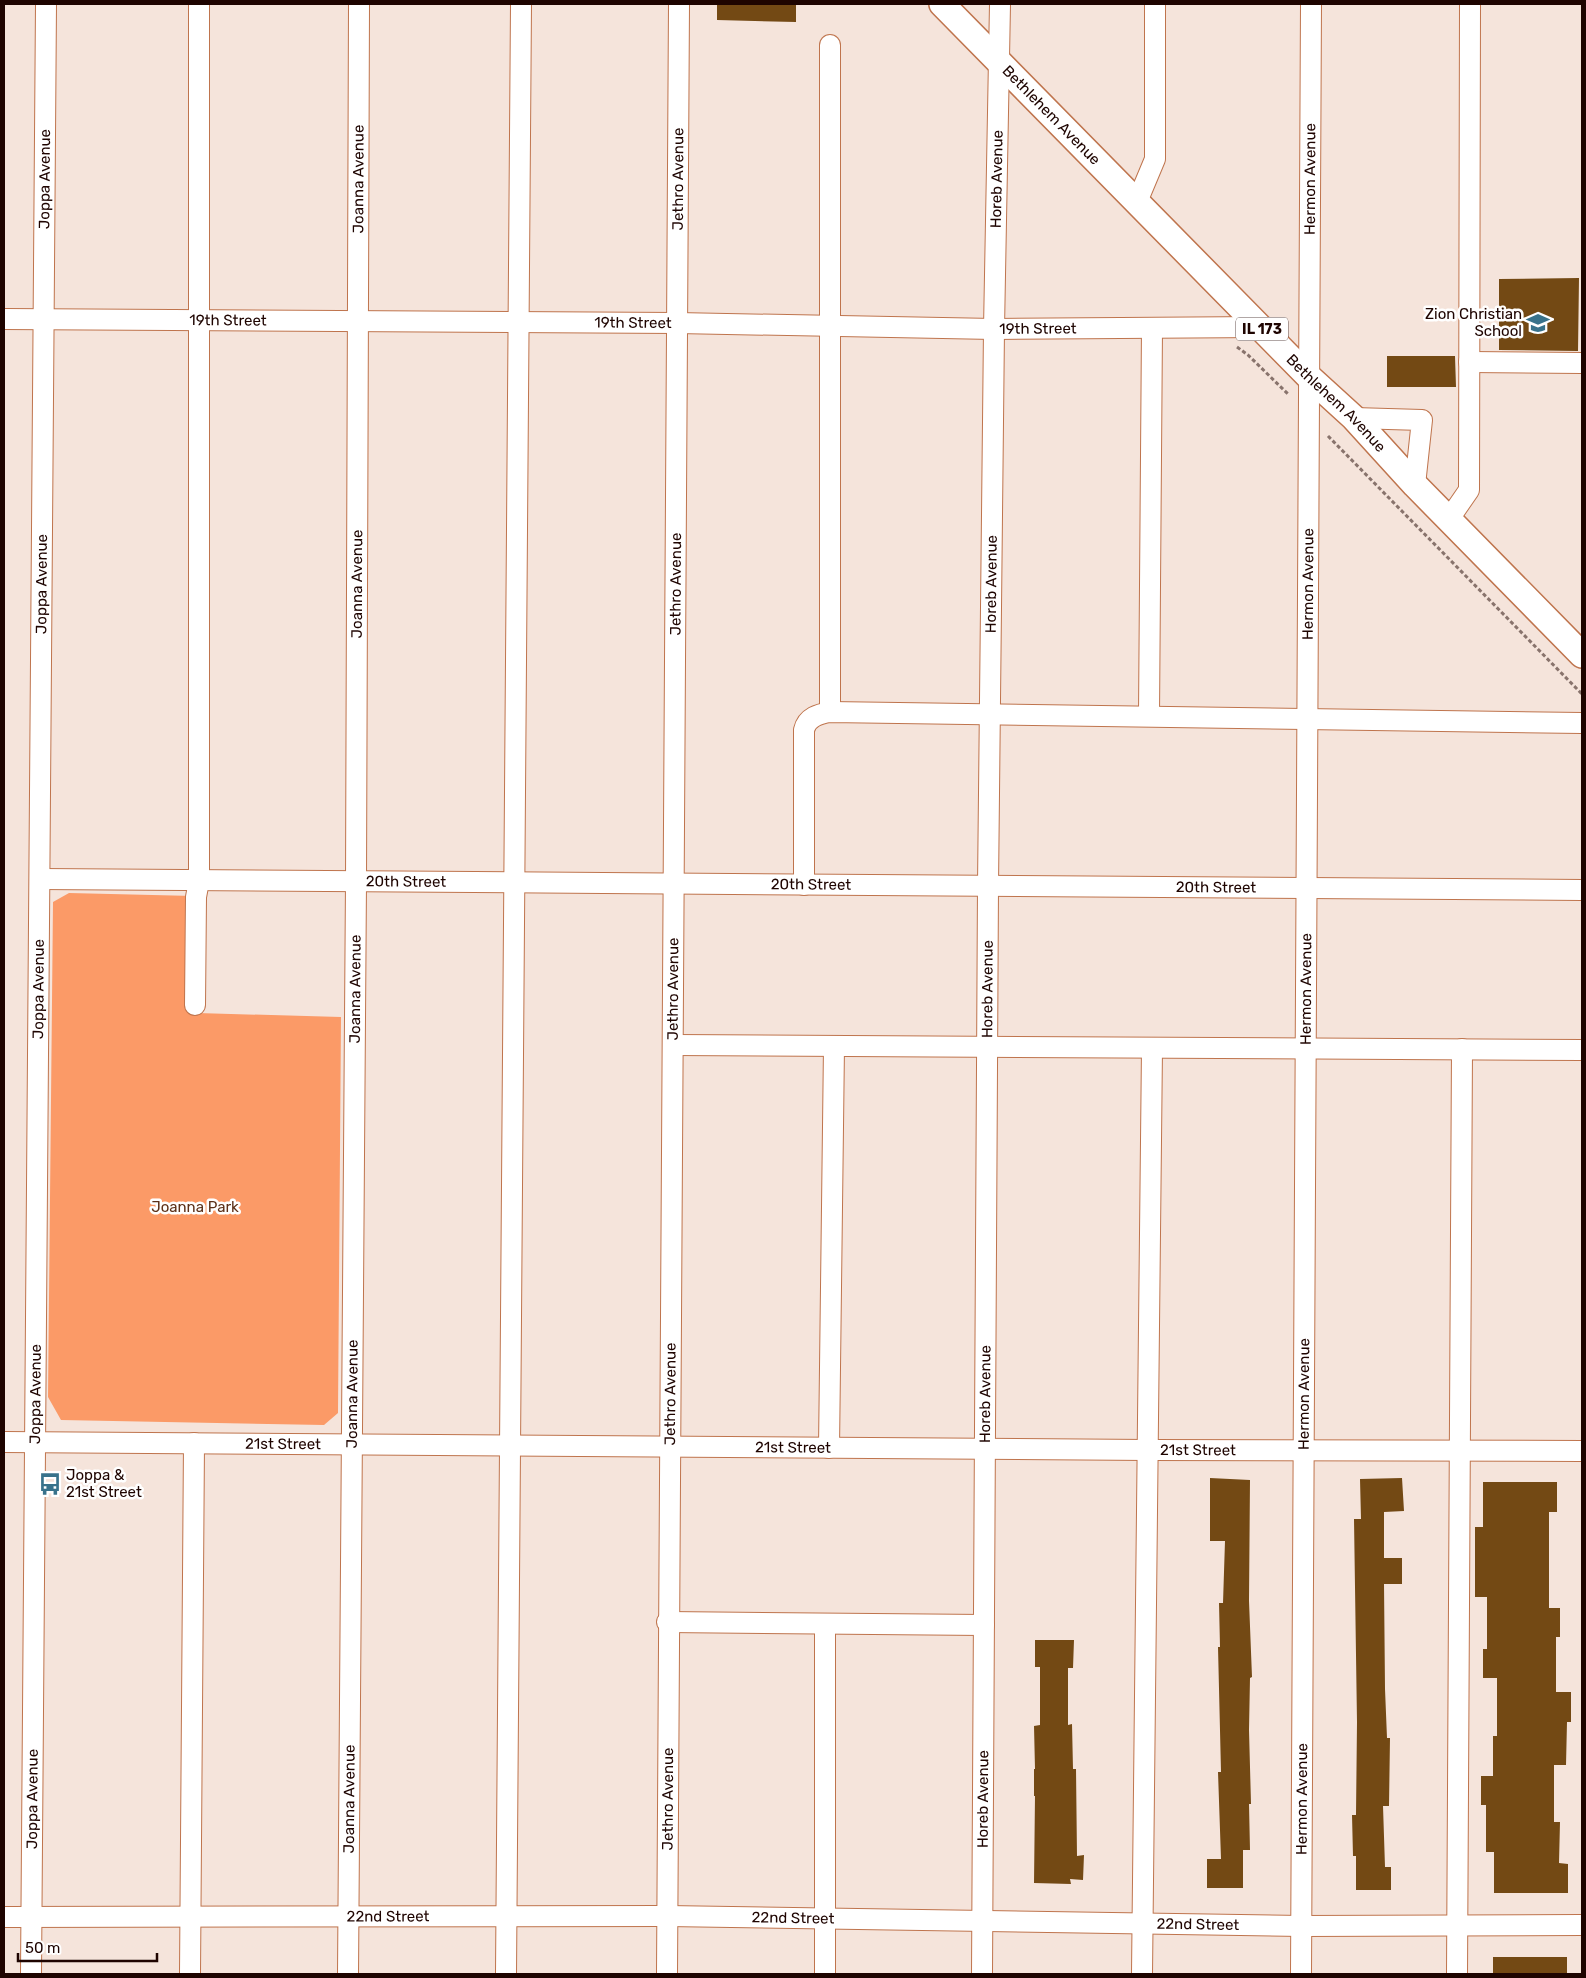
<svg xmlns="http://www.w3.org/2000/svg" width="1586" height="1978" font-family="Rubik,sans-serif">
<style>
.green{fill:#fb9a67}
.building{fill:#734914}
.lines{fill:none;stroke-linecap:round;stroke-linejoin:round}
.minor-casing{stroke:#bf744d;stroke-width:22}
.major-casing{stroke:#bf744d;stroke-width:28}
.path{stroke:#88736c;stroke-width:3;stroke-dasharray:4 2.5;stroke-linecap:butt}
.minor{stroke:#fff;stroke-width:20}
.major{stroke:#fff;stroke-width:25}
.labels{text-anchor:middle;stroke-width:5;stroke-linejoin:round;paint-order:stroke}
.shield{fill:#fff;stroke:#624f4c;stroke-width:1}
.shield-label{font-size:14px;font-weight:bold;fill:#1e0400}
.street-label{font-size:15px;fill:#1e0400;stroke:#fff}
.poi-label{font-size:15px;fill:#1e0400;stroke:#fff;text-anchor:end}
.park-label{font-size:15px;fill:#5d3119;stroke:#fff}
</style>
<rect width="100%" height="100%" fill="#f5e4db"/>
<path class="green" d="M69 893 194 896 197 1013 341 1017 338 1413 324 1425 61 1420 48 1397 53 902Z"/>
<path class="building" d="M717 4H796V22L717 20Z
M1579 278 1578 351 1499 350V279Z
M1387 356H1455L1456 387H1387Z
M1210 1478 1250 1480 1249 1601 1252 1677 1250 1678 1249 1730 1251 1804H1249L1250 1850H1243V1888H1207V1859H1221L1218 1772H1221L1218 1647H1220L1219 1603H1223L1225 1541H1210Z
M1402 1478 1404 1511 1384 1512V1558H1402V1584H1384L1385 1689 1387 1738H1390L1389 1806H1383L1385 1867H1391V1890H1356V1856H1353L1352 1815H1356L1357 1722 1354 1519H1361L1360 1479Z
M1483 1482H1557V1512H1549V1608H1560V1637H1556V1692H1571V1722H1567L1566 1765H1554V1822H1560L1559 1863 1568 1864V1893H1494V1852H1486V1805H1481V1776H1493V1736H1497V1678H1483V1649H1487V1597H1475V1527H1483Z
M1035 1640H1074L1073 1668H1068V1725L1072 1724 1073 1769H1076L1077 1856 1084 1855 1083 1880 1070 1879 1071 1884 1034 1883 1035 1796H1034V1769H1035L1034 1726 1040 1725V1667H1035Z
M1493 1957H1567V1974H1493Z"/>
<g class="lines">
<defs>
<g id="minor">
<path d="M830 45V712"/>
<path d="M1137 202 1155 159V4"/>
<path id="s1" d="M4 319 677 323 994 329 1261 327"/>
<path d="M1469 362 1582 363"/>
<path d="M1354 418 1422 420 1415 485"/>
<path d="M1449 519 1469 490 1470 4"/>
<path d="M1149 715 1152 328"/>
<path id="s2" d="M40 879 1582 890"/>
<path d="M804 885V730C807 717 819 714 830 712L1582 723"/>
<path d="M195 1005 196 897 199 881V4"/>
<path d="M674 1045 1582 1050"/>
<path id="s3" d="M4 1442 1148 1450 1582 1451"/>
<path d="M829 1448 834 1046"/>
<path d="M667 1622 984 1625"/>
<path d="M825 1624V1974"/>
<path id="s4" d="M4 1917 667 1916 1302 1926 1582 1925"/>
<path id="s5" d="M31 1974 46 4"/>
<path d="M190 1974 194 1443"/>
<path id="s6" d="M348 1974 356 882 359 4"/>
<path d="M506 1974 521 4"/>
<path id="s7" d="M667 1974C670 1317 676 661 679 4"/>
<path id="s8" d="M982 1974 988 886 994 329 1000 4"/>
<path d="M1142 1974 1152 1048"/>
<path id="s9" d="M1301 1974 1311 4"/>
<path d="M1457 1974 1462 1049"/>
</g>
<g id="major">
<path id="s10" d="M942 4 1309 377 1354 418 1415 485 1582 655"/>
</g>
</defs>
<use href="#minor" class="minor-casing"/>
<use href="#major" class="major-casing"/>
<path class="path" d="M1237 347 1248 355 1289 395
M1328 436 1582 694"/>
<use href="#minor" class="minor"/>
<use href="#major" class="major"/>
</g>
<defs>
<symbol id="school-bare" viewBox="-9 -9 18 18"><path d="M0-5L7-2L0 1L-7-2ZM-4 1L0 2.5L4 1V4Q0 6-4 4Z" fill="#38728b" stroke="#fff" stroke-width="2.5" paint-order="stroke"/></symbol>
<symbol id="bus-bare" viewBox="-9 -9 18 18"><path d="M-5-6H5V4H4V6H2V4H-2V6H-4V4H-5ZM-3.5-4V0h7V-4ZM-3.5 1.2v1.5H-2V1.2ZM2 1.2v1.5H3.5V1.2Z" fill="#38728b" stroke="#fff" stroke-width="2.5" paint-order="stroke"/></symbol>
</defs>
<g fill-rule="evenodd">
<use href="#school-bare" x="1522" y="307" width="32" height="32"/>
<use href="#bus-bare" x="34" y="1468" width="32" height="32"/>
</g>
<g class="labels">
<rect class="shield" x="1236" y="317.5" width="52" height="23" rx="4"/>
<g class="shield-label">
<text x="1262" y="334">IL 173</text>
</g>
<g class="street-label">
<text dy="5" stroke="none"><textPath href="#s10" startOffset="156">Bethlehem Avenue</textPath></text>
<text dy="5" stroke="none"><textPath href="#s5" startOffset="1795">Joppa Avenue</textPath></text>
<text dy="5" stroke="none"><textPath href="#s6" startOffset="1795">Joanna Avenue</textPath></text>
<text dy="5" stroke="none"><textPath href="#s7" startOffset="1795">Jethro Avenue</textPath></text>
<text dy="5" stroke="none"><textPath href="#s8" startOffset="1795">Horeb Avenue</textPath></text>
<text dy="5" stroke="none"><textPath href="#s9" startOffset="1795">Hermon Avenue</textPath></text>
<text dy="5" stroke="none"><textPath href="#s1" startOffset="224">19th Street</textPath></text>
<text dy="5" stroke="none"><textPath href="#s1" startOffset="629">19th Street</textPath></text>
<text dy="5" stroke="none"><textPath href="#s1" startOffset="1034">19th Street</textPath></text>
<text dy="5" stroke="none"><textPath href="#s10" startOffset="561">Bethlehem Avenue</textPath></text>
<text dy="5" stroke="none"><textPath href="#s5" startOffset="1390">Joppa Avenue</textPath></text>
<text dy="5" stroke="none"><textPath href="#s6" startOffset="1390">Joanna Avenue</textPath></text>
<text dy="5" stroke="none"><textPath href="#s7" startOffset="1390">Jethro Avenue</textPath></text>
<text dy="5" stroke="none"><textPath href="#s8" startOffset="1390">Horeb Avenue</textPath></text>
<text dy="5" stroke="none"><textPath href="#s9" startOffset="1390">Hermon Avenue</textPath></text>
<text dy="5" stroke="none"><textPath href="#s2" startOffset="366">20th Street</textPath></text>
<text dy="5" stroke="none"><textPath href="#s2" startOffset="771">20th Street</textPath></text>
<text dy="5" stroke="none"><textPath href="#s2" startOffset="1176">20th Street</textPath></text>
<text dy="5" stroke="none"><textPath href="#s5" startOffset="985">Joppa Avenue</textPath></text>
<text dy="5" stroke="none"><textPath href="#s6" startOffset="985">Joanna Avenue</textPath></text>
<text dy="5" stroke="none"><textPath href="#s7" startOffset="985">Jethro Avenue</textPath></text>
<text dy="5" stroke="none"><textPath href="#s8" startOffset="985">Horeb Avenue</textPath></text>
<text dy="5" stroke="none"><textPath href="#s9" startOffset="985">Hermon Avenue</textPath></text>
<text dy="5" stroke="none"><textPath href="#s5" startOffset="580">Joppa Avenue</textPath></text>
<text dy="5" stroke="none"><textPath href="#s6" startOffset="580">Joanna Avenue</textPath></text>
<text dy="5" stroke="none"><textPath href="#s7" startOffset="580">Jethro Avenue</textPath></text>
<text dy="5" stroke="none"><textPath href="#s8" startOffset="580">Horeb Avenue</textPath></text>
<text dy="5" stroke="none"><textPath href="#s9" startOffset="580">Hermon Avenue</textPath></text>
<text dy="5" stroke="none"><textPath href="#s3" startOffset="279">21st Street</textPath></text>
<text dy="5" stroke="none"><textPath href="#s3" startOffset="789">21st Street</textPath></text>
<text dy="5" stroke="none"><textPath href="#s3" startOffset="1194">21st Street</textPath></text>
<text dy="5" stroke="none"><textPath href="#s5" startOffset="175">Joppa Avenue</textPath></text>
<text dy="5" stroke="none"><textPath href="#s6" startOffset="175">Joanna Avenue</textPath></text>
<text dy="5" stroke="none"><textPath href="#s7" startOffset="175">Jethro Avenue</textPath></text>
<text dy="5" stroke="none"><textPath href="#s8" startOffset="175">Horeb Avenue</textPath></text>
<text dy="5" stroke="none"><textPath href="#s9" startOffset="175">Hermon Avenue</textPath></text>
<text dy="5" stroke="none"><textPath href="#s4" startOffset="384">22nd Street</textPath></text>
<text dy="5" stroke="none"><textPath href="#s4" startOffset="789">22nd Street</textPath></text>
<text dy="5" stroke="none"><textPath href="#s4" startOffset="1194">22nd Street</textPath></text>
</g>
<g class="poi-label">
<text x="1522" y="319">Zion Christian<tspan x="1522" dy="17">School</tspan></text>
<text x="66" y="1480" text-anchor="start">Joppa &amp;<tspan x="66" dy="17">21st Street</tspan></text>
</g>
<g class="park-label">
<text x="195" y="1212">Joanna Park</text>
</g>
</g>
<rect width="1586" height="1978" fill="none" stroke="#1e0400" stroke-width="10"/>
<path d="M18 1953v8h139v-8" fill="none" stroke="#1e0400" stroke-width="2.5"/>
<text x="25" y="1953" font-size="15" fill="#1e0400" stroke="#ffffff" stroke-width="4" paint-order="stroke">50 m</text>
</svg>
